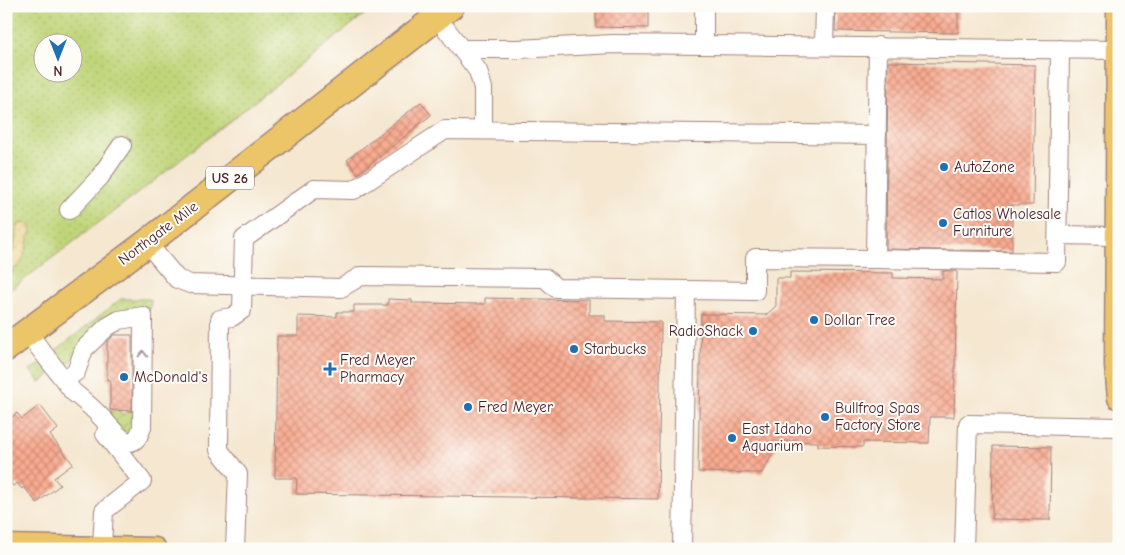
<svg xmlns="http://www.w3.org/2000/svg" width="1125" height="555" font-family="'Comic Neue',sans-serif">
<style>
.grass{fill:url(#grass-dots);stroke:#857a52;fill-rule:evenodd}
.sand{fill:url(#sand-dots);stroke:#9c7c64}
.garden{fill:url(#garden-furrows);stroke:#857a52}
.building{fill:url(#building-cross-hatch)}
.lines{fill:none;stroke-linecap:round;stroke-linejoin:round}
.minor-casing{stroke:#a0837e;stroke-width:20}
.major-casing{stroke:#a0837e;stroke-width:25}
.highway-casing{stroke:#a0837e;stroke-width:29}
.minor{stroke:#fff;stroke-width:18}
.major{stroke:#ecc569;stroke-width:22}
.highway{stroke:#ecc569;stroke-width:26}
.oneway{stroke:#ae9aa0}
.poi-dot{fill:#1f6fb2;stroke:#fdfcf7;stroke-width:2}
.labels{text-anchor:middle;stroke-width:4;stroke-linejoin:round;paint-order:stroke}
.shield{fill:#fdfcf7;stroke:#806168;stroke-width:1}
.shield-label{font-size:14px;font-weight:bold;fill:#4a1f2b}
.poi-label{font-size:15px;fill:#4a1f2b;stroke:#fdfcf7;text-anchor:start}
.street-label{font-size:15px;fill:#4a1f2b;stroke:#fdfcf7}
</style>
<defs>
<pattern id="grass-dots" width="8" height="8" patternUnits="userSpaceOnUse" patternTransform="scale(1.25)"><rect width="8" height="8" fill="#c0d579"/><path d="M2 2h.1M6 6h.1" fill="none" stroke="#a6b669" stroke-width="1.8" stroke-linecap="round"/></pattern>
<pattern id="sand-dots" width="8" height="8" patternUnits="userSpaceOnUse" patternTransform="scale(1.25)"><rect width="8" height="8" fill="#eeda9e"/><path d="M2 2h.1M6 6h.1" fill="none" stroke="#cebb88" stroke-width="1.8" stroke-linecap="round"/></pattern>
<pattern id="garden-furrows" width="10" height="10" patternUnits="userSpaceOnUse" patternTransform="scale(1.25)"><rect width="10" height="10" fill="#c0d579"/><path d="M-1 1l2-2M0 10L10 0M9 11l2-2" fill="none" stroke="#a6b669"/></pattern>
<pattern id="building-cross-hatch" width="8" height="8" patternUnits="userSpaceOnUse" patternTransform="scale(1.25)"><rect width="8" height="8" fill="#f9ac91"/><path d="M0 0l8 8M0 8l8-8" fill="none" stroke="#cc8b77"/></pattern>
</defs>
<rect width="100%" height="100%" fill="#fdfcf7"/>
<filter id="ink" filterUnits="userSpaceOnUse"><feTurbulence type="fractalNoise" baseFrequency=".02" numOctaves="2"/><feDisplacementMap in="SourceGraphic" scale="10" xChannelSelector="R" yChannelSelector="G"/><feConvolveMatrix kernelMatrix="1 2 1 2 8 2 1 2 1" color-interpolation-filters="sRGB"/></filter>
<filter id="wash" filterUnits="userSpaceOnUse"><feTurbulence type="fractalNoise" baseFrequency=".0096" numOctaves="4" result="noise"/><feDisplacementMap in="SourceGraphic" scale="20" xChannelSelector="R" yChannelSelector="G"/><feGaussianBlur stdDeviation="1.12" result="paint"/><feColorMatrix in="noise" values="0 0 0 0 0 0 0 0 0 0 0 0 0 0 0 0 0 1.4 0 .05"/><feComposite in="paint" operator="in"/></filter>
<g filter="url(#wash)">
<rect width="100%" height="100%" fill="#f5e7d0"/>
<path class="grass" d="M6 6H375L159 177 6 293ZM42 42H72V72H42Z
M121 299H151L150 309H129L115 313 70 362 67 364 63 362 55 351Z
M42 362 50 372 48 377 40 382 30 370Z"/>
<path class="sand" d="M28 223 32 229C22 249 31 262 6 274V263C19 249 12 240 19 224Z"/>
<path class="garden" d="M110 410H120V414H125L126 411H138L137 426 129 436 110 419Z"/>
<g id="blocks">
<path class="building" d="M596 6H648V28L596 27Z
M836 6H945V10H958V33L835 31Z
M888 62 1035 65 1033 205H1012V251L886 249Z
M421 102 431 115 358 174 347 160Z
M943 271H957L954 417H930L929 443 863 442V447L818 446V442L780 441 762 473 698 472 701 314 766 315 776 306V278H790V272L893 273V278L943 279Z
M485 298 589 300V315H605V321L661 322 658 499 296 494 297 478H275L277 336H298V316L337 317V312H354V305H388V299L412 300V303L485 304Z
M114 335H132V411L110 410V380H107V342Z
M40 405 58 429 50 435 73 464 54 478 60 485 37 503 24 487 22 489 17 483 13 486 6 477V422L17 413 22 419Z
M993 446 1051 447 1050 520 992 519Z"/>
</g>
</g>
<g filter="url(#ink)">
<use href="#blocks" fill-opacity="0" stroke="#a0837e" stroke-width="1"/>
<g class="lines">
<defs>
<path id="minor" d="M437 17 478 71 483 88V130
M704 45V6
M824 46 825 6
M461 49H518L613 44 1118 50
M69 210 100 177 122 145
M1058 235 1116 236
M147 243 177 279 190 284 341 288 361 276 545 278 556 288 755 291V258L875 259 878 46
M875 259 1057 262 1060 49
M27 332 71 389
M64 380 76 372 84 349 107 327 119 320 143 316 142 427C132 461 112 427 101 417 92 407 82 399 72 391
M102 547 104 511 142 481 105 434
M235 549 238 474 219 450 220 319 232 317 242 310 244 239 314 189 354 190 445 130 877 135
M682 549 686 290
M964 549 968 424 1119 427"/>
<path id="major" d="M1118 6 1116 366 1119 398
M6 546 155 549"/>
<path id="highway" d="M6 348 147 243 451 6"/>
</defs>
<use href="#minor" class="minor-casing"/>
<use href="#major" class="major-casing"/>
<use href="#highway" class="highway-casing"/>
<use href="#minor" class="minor"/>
<use href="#major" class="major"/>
<use href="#highway" class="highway"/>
</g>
<defs><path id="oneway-chevron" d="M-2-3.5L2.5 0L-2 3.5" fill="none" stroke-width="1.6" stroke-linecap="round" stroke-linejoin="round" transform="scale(1.25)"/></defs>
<use class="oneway" href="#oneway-chevron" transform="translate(143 354) rotate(-89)"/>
</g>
<g class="poi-dot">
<circle cx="944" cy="167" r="5"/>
<circle cx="943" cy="223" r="5"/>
<circle cx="814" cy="320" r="5"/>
<circle cx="753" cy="331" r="5"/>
<circle cx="574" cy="349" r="5"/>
<path d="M327.5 361.5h5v5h5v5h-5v5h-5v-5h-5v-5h5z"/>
<circle cx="124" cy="377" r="5"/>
<circle cx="468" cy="407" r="5"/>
<circle cx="825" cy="417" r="5"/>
<circle cx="732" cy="438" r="5"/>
</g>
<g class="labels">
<rect class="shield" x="206" y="166.5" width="48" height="23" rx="4"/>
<g class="shield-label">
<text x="230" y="183">US 26</text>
</g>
<g class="poi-label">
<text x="954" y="172">AutoZone</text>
<text x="953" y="219">Catlos Wholesale<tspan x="953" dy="17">Furniture</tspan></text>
<text x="824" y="325">Dollar Tree</text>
<text x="743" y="336" text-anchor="end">RadioShack</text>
<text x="584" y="354">Starbucks</text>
<text x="340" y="365">Fred Meyer<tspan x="340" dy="17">Pharmacy</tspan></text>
<text x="134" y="382">McDonald's</text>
<text x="478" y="412">Fred Meyer</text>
<text x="835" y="413">Bullfrog Spas<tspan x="835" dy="17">Factory Store</tspan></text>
<text x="742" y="434">East Idaho<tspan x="742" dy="17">Aquarium</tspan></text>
</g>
<g class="street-label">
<text transform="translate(158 233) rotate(-37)" y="5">Northgate Mile</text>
</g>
</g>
<rect width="1125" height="555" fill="none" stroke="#fdfcf7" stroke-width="25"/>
<g transform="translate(58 58) rotate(180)"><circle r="24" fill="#fdfcf7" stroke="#b5a4a5"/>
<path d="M0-4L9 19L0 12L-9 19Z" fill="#1f6fb2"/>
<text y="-8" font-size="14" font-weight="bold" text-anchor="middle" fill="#4a1f2b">N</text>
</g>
</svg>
